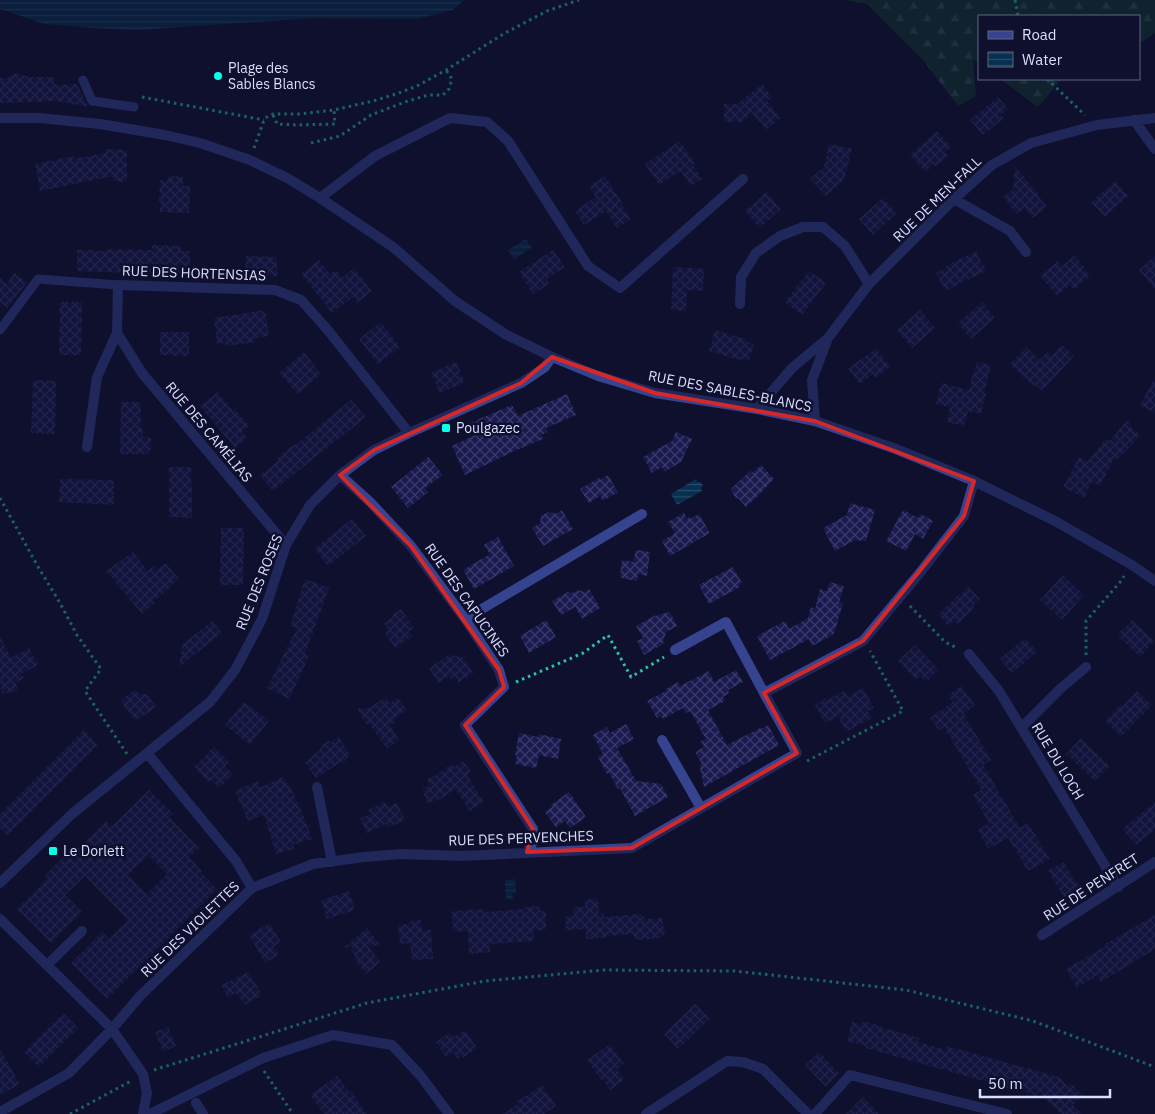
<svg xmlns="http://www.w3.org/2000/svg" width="1155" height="1114" font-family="'IBM Plex Sans',sans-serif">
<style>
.forest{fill:url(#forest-firs)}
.water{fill:url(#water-rules)}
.building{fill:url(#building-cross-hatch);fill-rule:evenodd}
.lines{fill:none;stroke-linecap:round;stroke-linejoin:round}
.path{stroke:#26c9a0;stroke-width:3;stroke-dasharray:2.5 4;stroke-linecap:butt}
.service{stroke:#364490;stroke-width:9}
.minor{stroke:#364490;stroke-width:10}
.tertiary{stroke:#364490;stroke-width:10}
.marked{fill:none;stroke:#d62828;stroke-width:4;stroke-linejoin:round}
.poi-dot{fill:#08ffe9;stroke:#0f102e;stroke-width:2}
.labels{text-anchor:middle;stroke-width:5;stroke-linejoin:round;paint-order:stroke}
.poi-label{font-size:14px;fill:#dcdeff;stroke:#0f102e;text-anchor:start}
.street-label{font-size:14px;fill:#dcdeff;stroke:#0f102e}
</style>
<defs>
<pattern id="forest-firs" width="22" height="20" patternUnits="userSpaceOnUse" patternTransform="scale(1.25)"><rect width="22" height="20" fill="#123830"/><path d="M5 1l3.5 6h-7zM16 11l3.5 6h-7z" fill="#34544f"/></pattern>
<pattern id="water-rules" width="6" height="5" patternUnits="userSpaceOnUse" patternTransform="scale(1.25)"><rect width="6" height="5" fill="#062f50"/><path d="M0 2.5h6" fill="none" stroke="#2a4d6a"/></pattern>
<pattern id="building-cross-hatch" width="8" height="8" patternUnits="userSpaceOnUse" patternTransform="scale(1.25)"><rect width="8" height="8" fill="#1a1a50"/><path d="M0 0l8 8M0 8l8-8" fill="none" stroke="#3b3b6a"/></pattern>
</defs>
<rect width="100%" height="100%" fill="#0f102e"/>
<path class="forest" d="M844 0H1155V33L1143 41 1139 42V16H979V63L973 60 976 96 958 106 923 60 867 4Z
M1000 79H1062L1038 107Z"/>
<path class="water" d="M0 0H464L453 10 417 19 316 18 138 30 92 28 44 24 0 9Z
M526 239 532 248 514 259 508 250Z
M696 479 697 482H700L703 485 701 489 702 491 677 505 671 494Z
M515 879 516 893H512L513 899H506L505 880Z"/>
<path class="building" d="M17 73 29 77H55V85L77 84 86 103 90 107 56 101 0 103V78H7L12 75Z
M762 84 772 97 767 101 781 118 766 130 752 113 742 122H724V104H737Z
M998 97 1008 109 1000 115 1004 118 983 135 970 120Z
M937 131 951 147 945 152 948 156 936 167 934 164 925 172 910 155Z
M680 141 695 164 693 165 702 179 691 186 680 171 659 185 645 164Z
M829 144 852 149 844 180 826 196 810 179 824 167Z
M105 149 127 150V182L113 181V176L40 191 35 164 73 156 74 159 105 153Z
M1015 166 1039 195 1038 196 1047 207 1033 218 1024 208 1016 214 1003 197 1013 189Z
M169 176 183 177V186H190L189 213 160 212V201H159L160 180H168Z
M605 176 623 204 622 205 631 219 617 228 606 211 584 225 575 211 596 197 589 186Z
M1115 181 1128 196 1105 217 1091 202Z
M766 192 781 209 760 228 745 211Z
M883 198 897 213 873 235 859 219Z
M152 245 181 246V251H190V275L77 271V250L106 251V249L152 250Z
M553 250 565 267 547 279 549 284 533 294 519 272Z
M976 251 986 271 945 291 936 273 946 268V266Z
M1075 255 1085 268 1084 269 1090 276 1074 290 1070 285 1057 296 1040 276 1058 261 1062 266Z
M246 256 277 257V276L263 275V277L245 276Z
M1155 256V289L1139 270Z
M319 260 330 274 336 270 342 278 354 268 372 291 357 303 353 297 332 313 301 274Z
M673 267 704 269 703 291 687 290 686 311 671 310Z
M809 271 826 283 802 315 785 302Z
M14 273 27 282 8 308 0 302V278L7 284Z
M60 302H82L81 355H59Z
M982 302 995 318 971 339 958 323Z
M265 310 269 336 255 338 256 342 234 345 226 346 225 343 217 344 214 318Z
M920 310 935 328 912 348 897 330Z
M381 322 400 347 378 364 359 339Z
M715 330 745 339V341L754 344 749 361 740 359 739 360 709 351Z
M160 332H189V356L160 355Z
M1062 345 1074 356 1042 391 1034 384 1033 386 1010 364 1026 347 1040 360 1048 352 1051 356Z
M876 348 890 367 876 378 873 374 860 384 848 369Z
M304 352 321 374 298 394 279 373Z
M456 362 465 382 440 393 431 373Z
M977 362 991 365 984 393 986 394 981 414 968 411 964 426 947 422 950 407 936 404 941 383 969 390 974 369H975Z
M1155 377V413L1140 405Z
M33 380 56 381 55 434 31 433Z
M218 392 233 411 235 409 249 426 242 432 247 438 235 448 200 406Z
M567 394 576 415 546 428 548 432 541 435 543 439 512 452 465 475 452 446 475 435 470 423 512 405 518 416Z
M351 400 366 417 273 491 260 475 279 460 277 458 293 445 294 446Z
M121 402H141V428H143V437L151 438V449L146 454H120Z
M1127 420 1132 424 1131 427 1140 435 1124 454 1123 453 1117 460 1114 458 1100 486 1092 482 1084 498 1063 487 1079 457 1087 462 1106 439 1110 441Z
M676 432 692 439 681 462 664 472 662 467 652 473 643 457 672 441Z
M428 457 443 475 425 488 428 492 408 508 391 487Z
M761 465 774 479 759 495 746 507 738 498 736 499 731 489 750 471 752 473Z
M169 467H191V482H192V518L169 517Z
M608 475 618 492 603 501 600 496 589 503 580 489 599 478 600 480Z
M60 479 114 480V505L59 502Z
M850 503 875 510 866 541 855 540 835 551 823 528 847 515Z
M562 510 573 529 543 546 532 528 540 523 541 516 549 512 556 514Z
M903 510 918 518 921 514 933 521 923 539 915 534 906 551 886 541Z
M684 513 687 519 690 517V519L699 514 710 533 670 556 662 541 675 533 668 522Z
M352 519 366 536 328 566 314 549Z
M221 528H244L243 585H220Z
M498 537 514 566 474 589 463 570 490 554 484 545Z
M636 550 650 552 647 576 638 574 637 581 621 578V575H620L622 560 633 562Z
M133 552 148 571 154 566 157 570 166 563 179 579 170 586 171 587 154 601 155 603 142 614 106 571Z
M733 567 742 583 739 585 740 587 709 604 699 585Z
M1063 575 1084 595 1062 620 1040 600Z
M305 579 329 588 305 654 309 657 289 699 267 688 297 628 290 626Z
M830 582 844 586 839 602 843 603 834 634 812 646 809 639 770 660 757 636 785 621 789 629 808 618 811 607 815 609 820 589 827 591Z
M968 587 980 599 973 606 974 608 958 624 954 621 948 626 938 615 960 593 961 594Z
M589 589 600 608 582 619 575 607 561 615 552 601 568 592 573 593 578 590 585 592Z
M401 609 414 628 409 631 413 636 395 648 385 633 389 630 384 623 393 617V614Z
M670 612 677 626 666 632 663 644 644 655 637 641 643 638 636 626 654 616Z
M546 620 556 637 529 653 520 636Z
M1132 620 1154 641 1140 657 1117 635Z
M212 621 222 633 179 667 182 645Z
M0 637 11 658 29 648 38 665 21 674 24 678 16 683 18 691 2 694 0 685Z
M1025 638 1037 652 1012 673 1000 659Z
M915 645 939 670 926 682 920 676 916 680 898 661Z
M449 655 463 657 473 673 458 683 455 676 451 679 449 676 438 683 429 668Z
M736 670 743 682 728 690 729 693 723 697 725 701 708 710 727 745 760 728 761 729 768 725 779 745 704 787 700 768 701 762 695 752 704 747 701 741 706 739 690 711 686 713 683 708 663 719 661 716 657 718 647 701 666 691V689L678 682 680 686 709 671 714 682Z
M961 686 975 705 964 714 991 760 983 765 1020 828 1028 823 1050 859 1028 871 1008 838 988 849 978 830 989 823 973 795 981 790 944 727 939 730 930 718 953 702 948 695Z
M863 688 874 708 868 711 872 718 846 732 838 716 825 723 815 705 826 698 828 700 844 690 848 696Z
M135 689 138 694H147L156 707 136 721 123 705 124 704 121 700Z
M1137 691 1152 705 1121 737 1105 721 1121 704 1123 706Z
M386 697 390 703 398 698 407 710 394 719 395 722 390 725 399 740 387 748 369 724 367 725 357 709 369 708Z
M244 702 269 721 250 745 225 725Z
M626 724 634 739 617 748 636 781 661 784 668 797 635 816 620 788 618 789 609 773 607 774 598 757 603 754 593 735 607 727 610 733Z
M84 730 98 745 7 836 0 828V814Z
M519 733 538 737 539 734 561 739 558 759 539 755 536 768 515 764 517 756 515 755Z
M339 737 350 755 347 758 345 763 341 762 316 778 305 762 320 750 321 746 328 741 332 742Z
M1081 738 1110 766 1095 781 1066 754Z
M214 747 229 762 225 766 233 774 219 788 211 780 208 782 194 767Z
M463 761 471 772 467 775 484 802 470 811 455 789 441 799 427 803 422 788 429 786 427 779 433 777 452 764 454 767Z
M283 777 291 788 308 827 312 839 293 845 294 849 276 854 264 815 248 821 235 791 258 781 261 787Z
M149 790 173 814 170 818 199 848 189 857 202 871 201 872 217 889 107 999 71 963 102 932 109 939 128 920 85 876 65 895 82 912 51 943 17 909 48 878 45 875 69 852 72 855 106 821 111 827ZM148 855 167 874 147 894 128 875Z
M569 792 586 817 570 828 565 821 556 827 545 812 552 807 551 805Z
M385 802 388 807 397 803 405 820 388 828 386 824 367 833 360 818 370 814 368 810Z
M1155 802V830L1136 845 1122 829Z
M1063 862 1080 888 1064 897 1048 871Z
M349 891 355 910 327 919 321 900Z
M598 898 599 914 604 913V917L641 914 646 919 662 918 664 928 667 931 661 938 635 940 633 934 606 936V938L586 939V929L566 930 565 917 574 916 573 907H585V900Z
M539 906 540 911H546V930L533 931 534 941 490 944V952L469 954 468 931 453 932 452 911 485 909V912L523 909V907Z
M1155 915V949L1101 982 1097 975 1077 988 1066 969 1106 946 1105 944Z
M421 920 422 930H431L433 959 412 960 410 943 400 944 398 925 408 924 411 921Z
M270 923 281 942 274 946 279 955 265 963 249 935Z
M367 928 381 945 368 946 380 962 366 974 354 959 356 957 351 950 354 947 343 948Z
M249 972 262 995 245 1005 236 993 228 998 221 985Z
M695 1004 710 1019 678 1049 664 1034Z
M63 1013 78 1028 39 1067 24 1052Z
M863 1021 881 1026V1027L920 1038 918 1042 946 1050 947 1046 1059 1077 1067 1086 1070 1082 1083 1096 1073 1105 1082 1114H1061L1038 1092 1037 1096 866 1048V1046L847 1041 852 1022 862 1025Z
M168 1027 176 1046 163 1052 155 1032Z
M465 1030 477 1048 463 1058 462 1056 458 1059 453 1052 446 1057 436 1042 450 1032 453 1037Z
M610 1044 624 1064 617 1069 624 1080 610 1090 603 1079 601 1080 587 1060Z
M0 1049 20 1084 0 1095Z
M819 1052 839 1073 826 1087 805 1065Z
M337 1076 349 1092 351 1091 367 1114H324L310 1095Z
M542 1085 556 1106 544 1114H503L519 1103 518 1101Z
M863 1097 880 1114H846Z"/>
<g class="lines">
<path class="path" d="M1015 0 1018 16
M1047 79 1085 115
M142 97 264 120
M273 115 277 124 297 125 335 124 334 110
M311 143 340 136 371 115 405 102 428 95H443L449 89 452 79 446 70
M254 148 264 120 267 117 273 114H300L334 110 373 101 396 94 417 86 446 70 505 33 547 11 579 0
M0 498 37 565 60 603 77 635 101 669 85 691 127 754
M910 606 945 642 957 648
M1086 655V621L1121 581 1124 576
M516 682 583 653 608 635 631 677 664 657
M807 761 903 711 870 651
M154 1070 367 1003 485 981 604 970 735 971 906 990 1033 1021 1155 1067
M264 1071 293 1114
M70 1114 131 1081"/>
<path class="service" d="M83 80 92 101 134 107
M0 330 38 279 118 285"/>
<path class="minor" d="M1134 120 1155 149
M320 198 375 156 450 118 487 122 508 141 588 266 620 288 743 179
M954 199 1010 231 1026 252
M740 304 741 277 756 253 780 236 803 227H823L845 246 869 284
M117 333 142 373 286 545
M757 409 792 368 828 338 869 284 954 199 992 165 1031 143 1097 125 1155 118
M815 421 812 380 828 338
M87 447 97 377 117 333 118 285 275 290 301 300 327 329 409 433
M340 475 370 502 411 546 465 619 499 670 504 687 465 725 533 829V842L527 852
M465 619 642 514
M675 650 726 622 764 693
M969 654 999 691 1118 887
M1022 727 1060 689 1086 667
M662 740 701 808
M147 753 236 861 252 888
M317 787 332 862
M0 883 72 814 210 702 235 670 262 619 286 545 310 505 340 475 374 450 409 433 521 383 545 367 552 357
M0 919 112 1029 143 1074 147 1093 143 1114
M1042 935 1155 862
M47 965 82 931
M196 1103 203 1114
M0 1112 69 1073 112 1029 140 996 252 888 313 864 364 857 402 854 462 856 632 848 797 753 764 693 863 641 919 574 964 516 974 481
M150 1114 263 1058 333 1035 392 1045 420 1075 449 1114
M646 1114 727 1061 743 1062 763 1069 808 1114
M815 1114 850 1075 1007 1114"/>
<path class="tertiary" d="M0 118H39L100 124 165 135 200 143 250 160 289 179 320 198 393 247 455 301 505 334 552 357 598 376 655 393 757 409 815 421 896 449 974 481 1055 521 1132 565 1155 581"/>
</g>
<path d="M0 0H1155V1114H0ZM552 357 655 393 815 421 974 481 964 516 863 641 764 693 797 753 632 848 527 852 533 829 465 725 504 687 499 670 411 546 340 475 374 450 521 383Z" fill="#0f102e" fill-opacity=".55" fill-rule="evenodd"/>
<path class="marked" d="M552 357 655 393 815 421 974 481 964 516 863 641 764 693 797 753 632 848 527 852 533 829 465 725 504 687 499 670 411 546 340 475 374 450 521 383Z"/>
<g class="poi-dot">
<circle cx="218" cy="76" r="5"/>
<rect x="441" y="423" width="10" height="10" rx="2.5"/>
<rect x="48" y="846" width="10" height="10" rx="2.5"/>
</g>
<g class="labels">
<g class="poi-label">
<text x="228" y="73">Plage des<tspan x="228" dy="16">Sables Blancs</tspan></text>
<text x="456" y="433">Poulgazec</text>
<text x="63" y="856">Le Dorlett</text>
</g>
<g class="street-label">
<text transform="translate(937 199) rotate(-44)" y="5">RUE DE MEN-FALL</text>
<text transform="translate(194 273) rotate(2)" y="5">RUE DES HORTENSIAS</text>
<text transform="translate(730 391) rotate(11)" y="5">RUE DES SABLES-BLANCS</text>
<text transform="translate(209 432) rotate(50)" y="5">RUE DES CAMÉLIAS</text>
<text transform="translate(259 582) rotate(-68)" y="5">RUE DES ROSES</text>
<text transform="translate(467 600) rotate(55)" y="5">RUE DES CAPUCINES</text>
<text transform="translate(1058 761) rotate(59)" y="5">RUE DU LOCH</text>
<text transform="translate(521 838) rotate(-2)" y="5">RUE DES PERVENCHES</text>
<text transform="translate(1091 887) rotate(-33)" y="5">RUE DE PENFRET</text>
<text transform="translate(190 929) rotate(-44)" y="5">RUE DES VIOLETTES</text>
</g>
</g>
<rect x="978" y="15" width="162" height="65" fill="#0f102e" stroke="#616282"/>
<rect x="988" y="31" width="25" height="8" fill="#364490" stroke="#616282"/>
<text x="1022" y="40" font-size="15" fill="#dcdeff">Road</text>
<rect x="988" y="52" width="25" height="15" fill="url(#water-rules)" stroke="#616282"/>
<text x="1022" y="65" font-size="15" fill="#dcdeff">Water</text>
<path d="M980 1089v8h130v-8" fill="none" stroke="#dcdeff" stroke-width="2.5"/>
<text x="988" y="1089" font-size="15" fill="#dcdeff" stroke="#0f102e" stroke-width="4" paint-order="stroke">50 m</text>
</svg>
